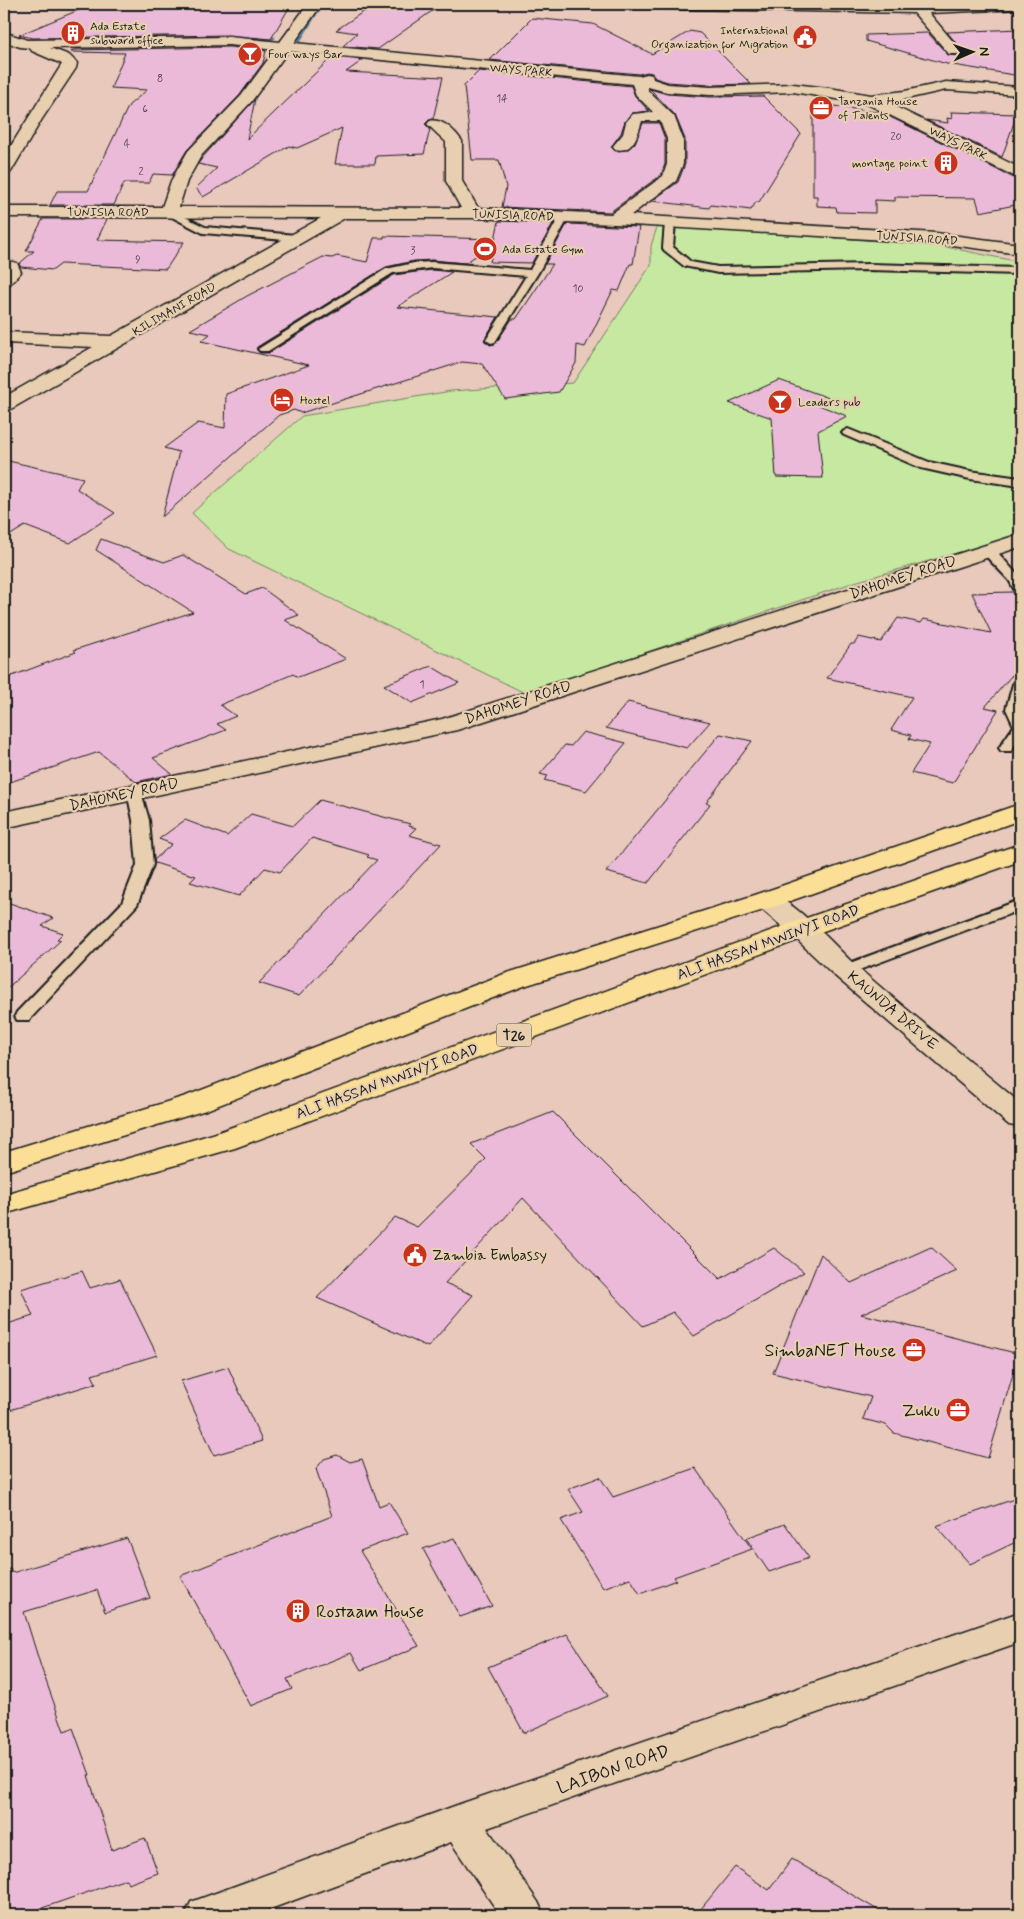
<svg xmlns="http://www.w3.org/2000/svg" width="1024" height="1919" font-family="Mynerve,sans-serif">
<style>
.green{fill:#c6e8a1;stroke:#71825e}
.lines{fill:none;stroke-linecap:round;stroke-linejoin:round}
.stream{fill:#5f7f97;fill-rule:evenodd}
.building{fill:#ecbad9;stroke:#1c1c1c}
.service-casing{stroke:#1c1c1c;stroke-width:4}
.minor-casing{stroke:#1c1c1c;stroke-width:3}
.tertiary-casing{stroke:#1c1c1c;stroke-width:3}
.trunk-casing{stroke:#1c1c1c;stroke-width:3}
.service{fill:#e7cfb0;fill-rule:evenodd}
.minor{fill:#e7cfb0;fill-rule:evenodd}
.tertiary{fill:#e7cfb0;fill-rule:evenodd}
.trunk{fill:#fbdf96;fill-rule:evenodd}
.labels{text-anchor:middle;stroke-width:4.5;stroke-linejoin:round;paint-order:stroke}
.far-number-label{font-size:11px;fill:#50444b}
.far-poi-label{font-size:12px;fill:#1c1c1c;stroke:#e7cfb0;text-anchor:start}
.far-street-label{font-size:12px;fill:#1c1c1c;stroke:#e7cfb0}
.number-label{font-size:12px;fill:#50444b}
.shield{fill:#e7cfb0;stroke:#595248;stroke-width:1}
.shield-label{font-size:14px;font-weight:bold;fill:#1c1c1c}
.street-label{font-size:15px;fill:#1c1c1c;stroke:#e7cfb0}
.poi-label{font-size:15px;fill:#1c1c1c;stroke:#e7cfb0;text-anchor:start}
.near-poi-label{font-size:18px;fill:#1c1c1c;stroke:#e7cfb0;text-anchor:end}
.near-street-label{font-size:18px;fill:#1c1c1c;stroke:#e7cfb0}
</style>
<rect width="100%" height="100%" fill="#e8c9bc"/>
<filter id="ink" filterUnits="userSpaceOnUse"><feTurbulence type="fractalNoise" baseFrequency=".02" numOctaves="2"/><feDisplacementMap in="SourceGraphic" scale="10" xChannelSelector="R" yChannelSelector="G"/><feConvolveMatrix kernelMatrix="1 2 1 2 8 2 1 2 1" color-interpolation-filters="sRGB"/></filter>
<g filter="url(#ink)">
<path class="green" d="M658 224 941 246 1020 262V535L858 581 525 693 229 549 192 513 302 416 451 391 573 383 651 265V246Z"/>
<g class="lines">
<path class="stream" d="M321 4H326L318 13 299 44H295L313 12Z
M225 34 273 36 276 38 273 40 223 37Z"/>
</g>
<path class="building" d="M93 4H242L290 6 271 39 229 35 33 38 19 35Z
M375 4H442L378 49 343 46 357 33 336 30Z
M532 18 593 24 652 54 690 31 700 33 751 84 710 85 668 82 655 78 652 73 647 72 639 74 490 60Z
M1020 29V76L947 64 866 41V35L928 33 948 55 959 56 962 50 947 32Z
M229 47 266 51 263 63 240 95 187 150 172 175 153 174 149 183H124L114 205H50L57 191H88L129 105 147 90 111 88 125 53 71 52 73 50Z
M332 57 363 60 346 72 443 77 433 119 429 120 425 124 430 129 424 154 376 156 375 164H335L342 128 297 148 289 146 203 197 196 188 217 168 198 164 203 157 255 99 247 139Z
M479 71 631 86 635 96 649 111 632 113 625 121 621 133 611 147 615 151 627 150 635 143 643 123H659L665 139V164L661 175 610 212 502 207 506 187 499 160H472L464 86Z
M650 89 667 94 710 97 763 96 801 134 759 202H756L751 210 711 205 709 208 652 201 678 182 685 164V139L675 115Z
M813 103 882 113 1020 181V204L980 212 976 198 895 197V201L875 200V213L837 212 836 207 817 206V196H813Z
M951 112 1017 114 1002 157 926 120 948 123 947 118 952 119Z
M43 219H107L97 240 184 242 166 269 61 264 53 270 21 267 19 264 34 251H26Z
M499 221 553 223 532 263 490 262 494 244 465 263 432 260 414 261 386 267 257 347V350L260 353H269L394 275 432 270 452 272 397 307 498 317 484 340 490 345 495 344 512 319H516L553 264H545L567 224 639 227 633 264H630L619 291 613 290 585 347 577 345 576 363 559 392 505 399 482 364 462 362 301 413 294 410 279 415 162 517 179 452 164 448 198 423 225 428 226 394 309 365 201 341 210 334 190 330 247 296 323 257 332 258 337 256 367 262 374 238H384V236L495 239Z
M779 380 829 398 816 404 847 416 818 431 823 478 776 477 772 418 729 403Z
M4 460 83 478 77 489 115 513 70 543 25 526 4 539Z
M101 539 164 562 183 555 246 594 262 588 299 615 285 620 346 659 298 677 293 674 220 705 236 716 217 724 226 730 153 758 172 774 136 782 99 752 4 784V679L76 652 74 650 193 612 96 550Z
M1013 592 1020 594V678L1015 681 1012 675 985 707 998 710 953 783 911 773 930 744 909 739 911 735 891 730 912 697 827 678 851 644H854L859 637 881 642 898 618 921 623 924 619 991 633 972 593Z
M431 666 459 683 412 703 384 685Z
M628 702 710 722 687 748 606 728Z
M583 732 626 743 586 791 544 780 548 776 540 774 565 745 571 746Z
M720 734 752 741 706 803 710 804 648 883 606 872Z
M320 800 410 824 409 826 416 828 409 835 441 844 299 996 259 983 377 860 367 857 369 855 312 838 280 872 265 868 239 896 190 882 196 876 155 863 154 860 172 844 159 839 185 820 227 836 251 814 293 826Z
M4 901 53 918 42 926 63 933 57 939 61 940 4 991Z
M553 1112 720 1279 774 1248 804 1272 694 1336 673 1312 643 1326 523 1198 445 1283 473 1295 428 1347 317 1298 395 1217 417 1227 486 1159 471 1144Z
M931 1247 957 1271 861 1314 1019 1354 988 1458 894 1433 886 1425 863 1419 871 1397 773 1373 821 1254 851 1283Z
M82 1271 90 1288 120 1279 157 1355 92 1375 96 1383 10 1410 4 1395V1325L33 1316 21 1289Z
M228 1367 262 1441 214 1455 181 1381Z
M337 1455 350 1462 362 1459 379 1506 389 1502 408 1533 360 1551 419 1646 361 1670 351 1653 287 1679 292 1689 251 1706 180 1576 332 1516 316 1469 324 1459Z
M695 1468 752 1549 674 1577 676 1580 640 1594 630 1578 603 1588 561 1520 583 1512 568 1489 600 1477 613 1497Z
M1020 1497V1540L970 1564 936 1526Z
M785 1524 809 1558 769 1572 746 1538Z
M127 1538 150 1598 105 1612 97 1590 24 1612 41 1667 64 1731 73 1728 90 1775H88L112 1850 145 1838 158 1873 128 1884 126 1879 22 1915H4V1570L10 1569 12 1573Z
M454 1538 492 1606 460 1617 423 1549Z
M567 1634 608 1696 524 1733 488 1667Z
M792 1859 886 1915H696L735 1867 769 1890Z"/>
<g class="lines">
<defs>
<path id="service" d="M169 209 205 227 296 235 301 238 296 241 203 233 166 214V210Z
M564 214 569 217 538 273 495 342 491 343 486 340 526 276 432 268 393 273 268 351H260L258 349 386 269 414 263 432 262 530 270 559 217Z
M670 219 675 222 673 247 691 262 718 267 869 264 1020 268V274L869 270 718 273 684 266 664 250 663 248 665 222Z
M848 429 929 462 970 471 1020 478V486L970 479 921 468 844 435 842 433 844 431Z
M988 546 993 547 1020 578V592L1015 591 1009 580 983 553 982 550 983 547Z
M1020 680V738L1011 751H1001L999 748 1014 726 1006 709 1013 684Z
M134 788 139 789 141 792 149 820 153 865 137 905 29 1020H17L15 1016 17 1012 122 903 137 865 133 820 127 792 129 789Z
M1020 900V910L851 973H839L837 970 839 967Z"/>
<path id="minor" d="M308 4H322L294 43 639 76 647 74 652 75 653 79 668 84 710 87 793 84 829 88 871 95 905 91 946 82 1020 87V95L946 90 888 103 1020 168V179L867 104 793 92 710 95 667 92 648 87V91L674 116 683 139V164L676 181 631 215 936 233 1020 244V254L936 243 615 224 472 218H345L11 409 4 411V397L93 347 4 343V332L111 336 321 218 4 217V207H162L171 181 188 151 241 96 275 50 229 45 50 48 69 55 77 63 76 68 42 119 12 170 10 173 4 175V157L62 64 32 51 30 48 20 47 4 41V32L27 40 229 37 280 42ZM288 51 632 84 636 95 653 112 633 114 626 122 623 134 613 146 615 149C633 154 638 134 642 121H660L667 139V164L663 176 611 214 478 208 462 181V141C455 131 442 118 430 121L427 124 446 142V181L461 208 179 207 187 181 201 156 251 102Z
M618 4H1020V9L929 13 961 51 959 54H949L914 13 625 8Z
M4 260 17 263 21 272 10 284 4 285Z
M1020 534V547L457 730 4 828V812L442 719Z
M1020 1612V1642L487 1828 538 1902 544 1915H500L451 1842 254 1915H185L191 1902 460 1804Z"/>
<path id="tertiary" d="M767 892C793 899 833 944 854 964 908 1012 965 1056 1020 1103V1127L1009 1125 835 976 792 935 758 906 754 900 758 894Z"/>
<path id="trunk" d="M1020 804V820L776 906 524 986 206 1110 4 1172V1152L186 1096 504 974 758 894Z
M1020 844V861L812 935 235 1148 4 1214V1194L213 1134 792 923Z"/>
</defs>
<use href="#service" class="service-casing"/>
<use href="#minor" class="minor-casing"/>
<use href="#tertiary" class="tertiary-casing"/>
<use href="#trunk" class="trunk-casing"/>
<use href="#service" class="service"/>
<use href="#minor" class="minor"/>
<use href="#tertiary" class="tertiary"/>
<use href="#trunk" class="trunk"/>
</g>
</g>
<defs>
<symbol id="building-disc" viewBox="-11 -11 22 22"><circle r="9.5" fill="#c8321e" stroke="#e7cfb0"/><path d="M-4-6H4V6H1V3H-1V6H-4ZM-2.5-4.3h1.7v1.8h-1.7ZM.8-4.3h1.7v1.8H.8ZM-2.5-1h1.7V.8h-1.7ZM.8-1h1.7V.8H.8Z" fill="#fff"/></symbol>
<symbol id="civic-disc" viewBox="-11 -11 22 22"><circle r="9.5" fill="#c8321e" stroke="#e7cfb0"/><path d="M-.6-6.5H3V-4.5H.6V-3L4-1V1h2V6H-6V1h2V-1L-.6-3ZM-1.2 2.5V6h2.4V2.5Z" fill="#fff"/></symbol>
<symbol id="bar-disc" viewBox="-11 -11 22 22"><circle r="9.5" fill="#c8321e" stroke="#e7cfb0"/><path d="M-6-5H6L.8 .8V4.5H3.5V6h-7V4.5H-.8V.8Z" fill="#fff"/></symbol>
<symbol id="office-disc" viewBox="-11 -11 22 22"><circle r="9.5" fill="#c8321e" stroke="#e7cfb0"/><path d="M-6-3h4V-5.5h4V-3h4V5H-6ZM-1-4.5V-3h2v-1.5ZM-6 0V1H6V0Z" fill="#fff"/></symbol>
<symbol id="stadium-disc" viewBox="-11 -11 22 22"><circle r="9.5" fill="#c8321e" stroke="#e7cfb0"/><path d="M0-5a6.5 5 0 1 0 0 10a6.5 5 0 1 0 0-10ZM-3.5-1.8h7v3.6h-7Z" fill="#fff"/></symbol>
<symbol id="hotel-disc" viewBox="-11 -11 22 22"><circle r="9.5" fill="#c8321e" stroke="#e7cfb0"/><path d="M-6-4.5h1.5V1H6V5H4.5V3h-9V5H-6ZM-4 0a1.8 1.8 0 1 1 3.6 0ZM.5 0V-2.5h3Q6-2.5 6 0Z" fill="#fff"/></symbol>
</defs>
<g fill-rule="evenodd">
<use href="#building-disc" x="59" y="19" width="28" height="28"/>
<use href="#civic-disc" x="791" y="23" width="28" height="28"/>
<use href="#bar-disc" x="236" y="40" width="28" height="28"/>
<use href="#office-disc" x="807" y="94" width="28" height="28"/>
<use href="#building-disc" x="932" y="149" width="28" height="28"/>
<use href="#stadium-disc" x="471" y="235" width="28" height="28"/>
<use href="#hotel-disc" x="268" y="386" width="28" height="28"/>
<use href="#bar-disc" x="766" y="388" width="28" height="28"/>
<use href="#civic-disc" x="401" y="1241" width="28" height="28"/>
<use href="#office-disc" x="900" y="1336" width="28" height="28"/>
<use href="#office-disc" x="944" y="1396" width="28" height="28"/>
<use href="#building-disc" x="284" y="1597" width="28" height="28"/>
</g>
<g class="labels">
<g class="far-number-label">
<text x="160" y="82">8</text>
<text x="502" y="102">14</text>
<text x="145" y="112">6</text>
<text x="896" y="140">20</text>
<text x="127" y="147">4</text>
<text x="141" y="175">2</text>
<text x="413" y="254">3</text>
<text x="138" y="263">9</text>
<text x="578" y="292">10</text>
</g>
<g class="far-poi-label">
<text x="90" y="30">Ada Estate<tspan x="90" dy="14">subward office</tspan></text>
<text x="788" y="34" text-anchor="end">International<tspan x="788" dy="14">Organization for Migration</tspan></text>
<text x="268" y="58">Four ways Bar</text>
<text x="838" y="105">Tanzania House<tspan x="838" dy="14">of Talents</tspan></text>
<text x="928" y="167" text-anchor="end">montage point</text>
<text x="502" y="253">Ada Estate Gym</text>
<text x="300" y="404">Hostel</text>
<text x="798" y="406">Leaders pub</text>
</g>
<g class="far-street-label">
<text transform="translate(521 70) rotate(5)" y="4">WAYS PARK</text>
<text transform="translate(958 143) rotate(26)" y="4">WAYS PARK</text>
<text x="108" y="216">TUNISIA ROAD</text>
<text transform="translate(513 215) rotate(2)" y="4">TUNISIA ROAD</text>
<text transform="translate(917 238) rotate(4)" y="4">TUNISIA ROAD</text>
<text transform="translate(174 309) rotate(-30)" y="4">KILIMANI ROAD</text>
</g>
<g class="number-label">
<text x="422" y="688">1</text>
</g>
<rect class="shield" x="496.5" y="1023.5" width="35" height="23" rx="4"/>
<g class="shield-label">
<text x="514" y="1040">T26</text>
</g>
<g class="street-label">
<text transform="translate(903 577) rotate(-18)" y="5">DAHOMEY ROAD</text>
<text transform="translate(518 702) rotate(-18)" y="5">DAHOMEY ROAD</text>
<text transform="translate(124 794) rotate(-12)" y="5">DAHOMEY ROAD</text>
<text transform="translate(768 942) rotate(-20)" y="5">ALI HASSAN MWINYI ROAD</text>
<text transform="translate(893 1010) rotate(40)" y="5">KAUNDA DRIVE</text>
<text transform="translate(387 1081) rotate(-20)" y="5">ALI HASSAN MWINYI ROAD</text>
</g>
<g class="poi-label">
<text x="432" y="1260">Zambia Embassy</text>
</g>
<g class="near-poi-label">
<text x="896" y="1356">SimbaNET House</text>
<text x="940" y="1416">Zuku</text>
<text x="316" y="1617" text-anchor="start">Rostaam House</text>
</g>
<g class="near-street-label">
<text transform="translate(613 1769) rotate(-19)" y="6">LAIBON ROAD</text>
</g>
</g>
<rect width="1024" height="1919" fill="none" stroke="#e7cfb0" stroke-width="20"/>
<rect x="10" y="10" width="1004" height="1899" fill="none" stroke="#1c1c1c" stroke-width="2" filter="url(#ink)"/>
<g transform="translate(972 52) rotate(88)" stroke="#e7cfb0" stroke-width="4" paint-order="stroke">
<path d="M0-4L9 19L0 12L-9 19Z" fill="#1c1c1c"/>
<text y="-8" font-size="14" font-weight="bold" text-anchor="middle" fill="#1c1c1c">N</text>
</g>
</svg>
